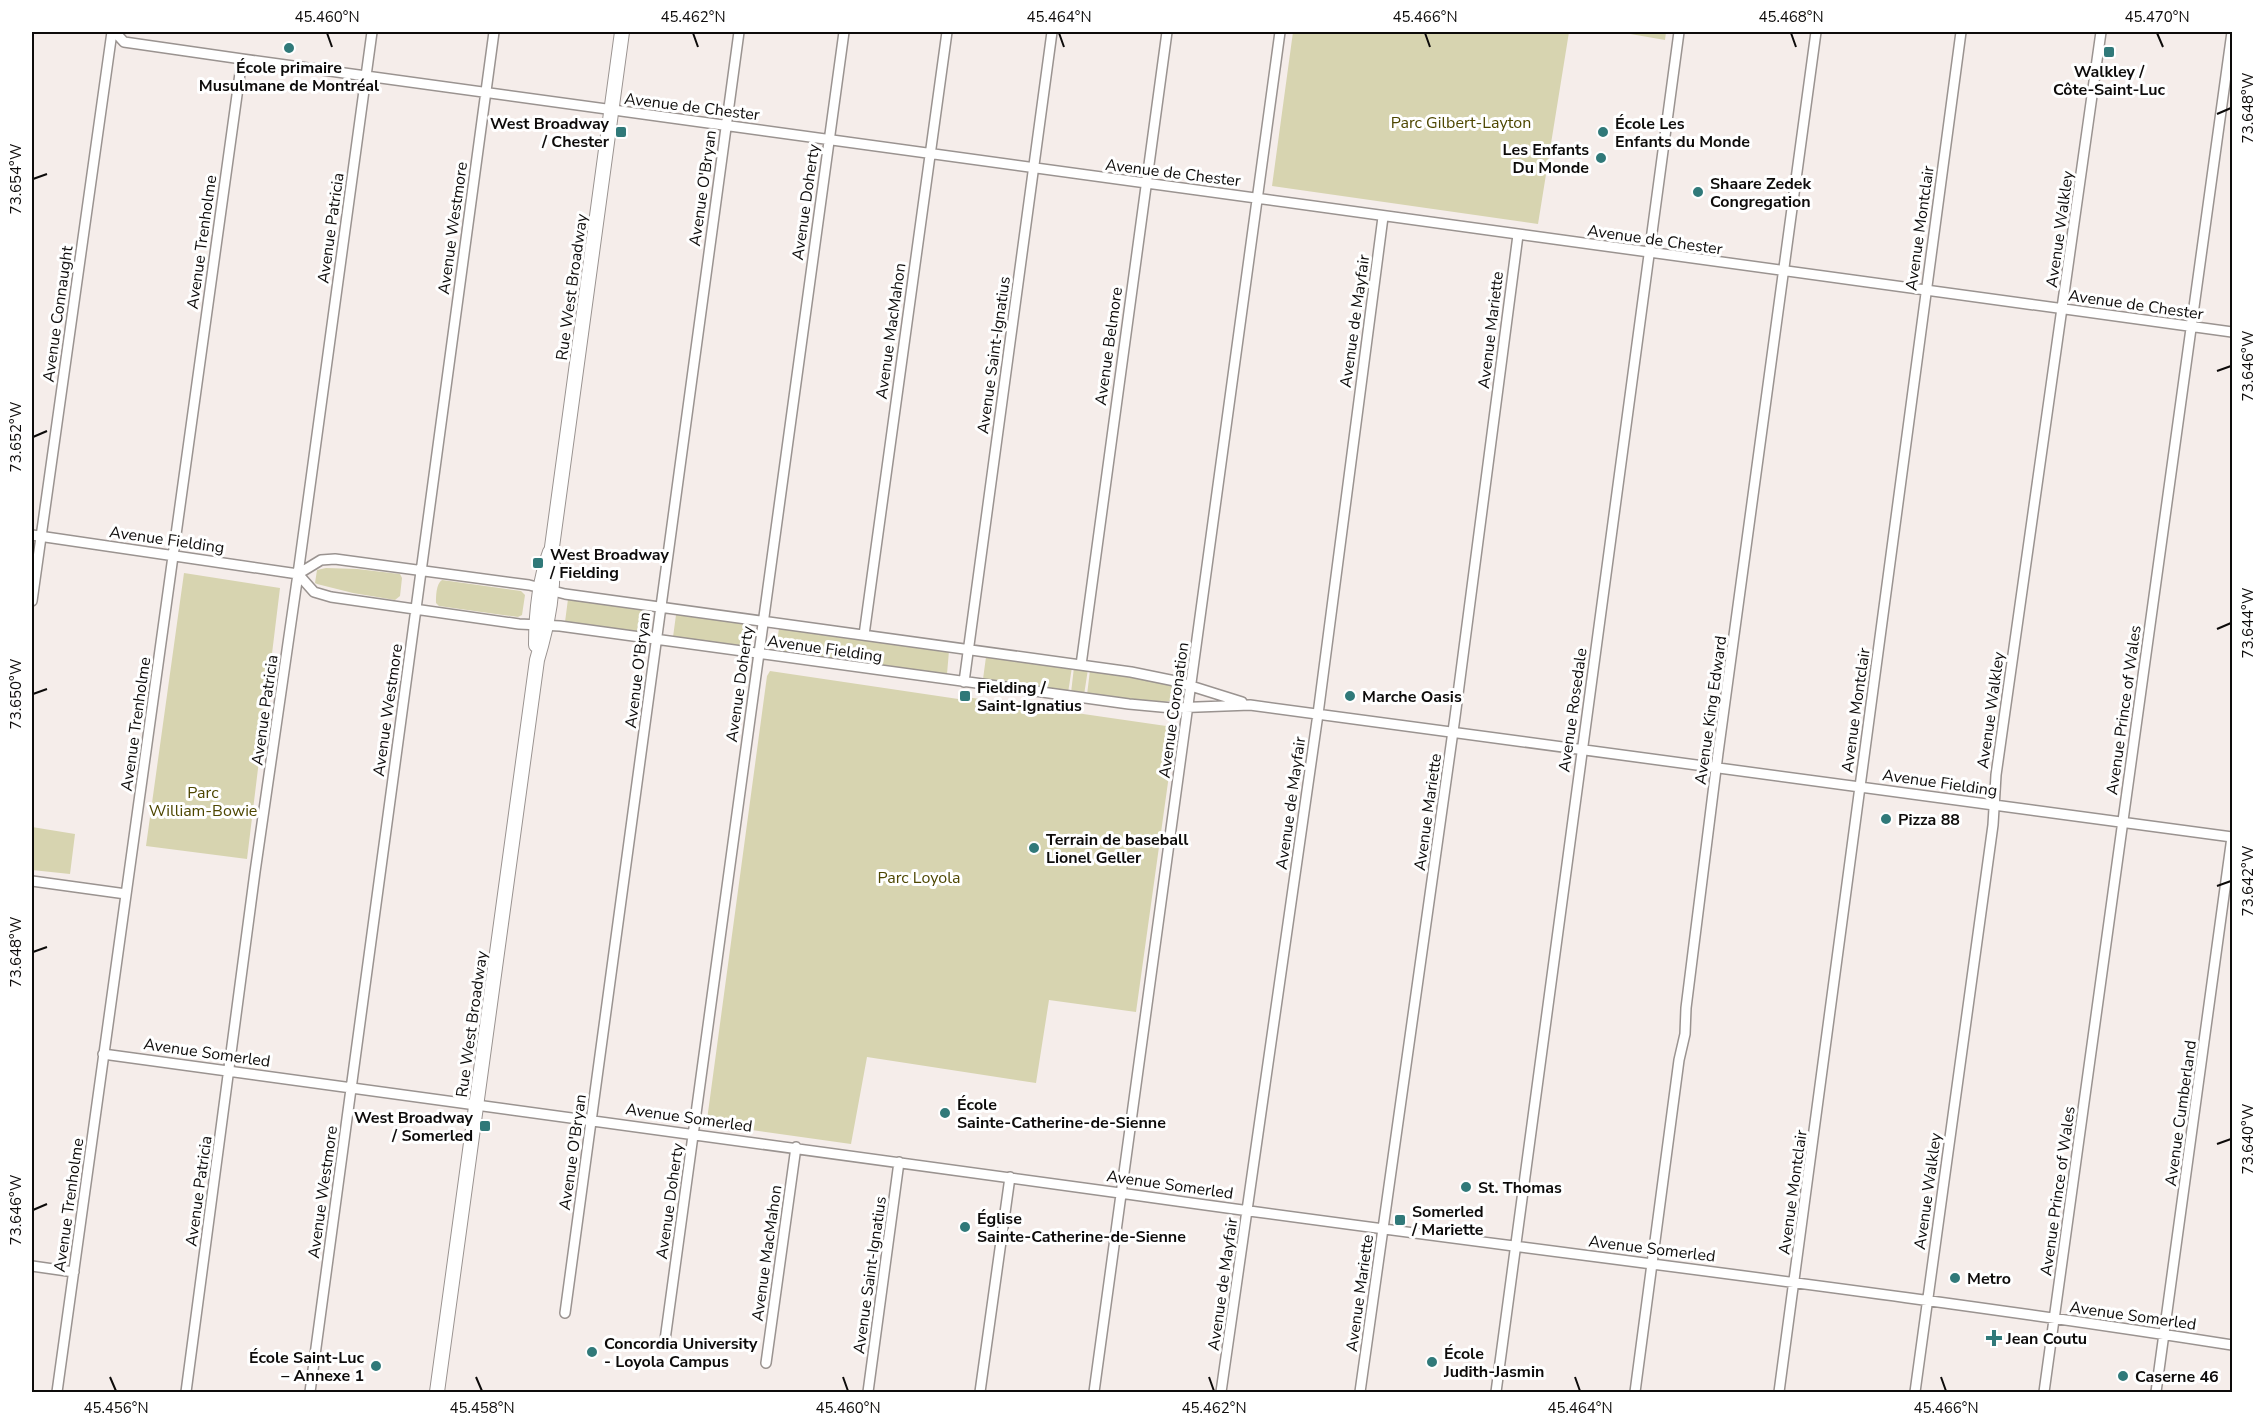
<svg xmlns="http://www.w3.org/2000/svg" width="2264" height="1424" font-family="'Nunito Sans',sans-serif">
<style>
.green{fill:#d7d4b0}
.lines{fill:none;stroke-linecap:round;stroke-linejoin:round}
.street-casing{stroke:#9a9390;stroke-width:12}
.secondary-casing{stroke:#9a9390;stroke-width:16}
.street{stroke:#fff;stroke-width:9}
.secondary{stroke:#fff;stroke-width:14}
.ticks{fill:none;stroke:#0d0b0a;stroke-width:2}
.poi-dot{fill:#307979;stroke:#fff;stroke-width:2}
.labels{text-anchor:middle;stroke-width:6;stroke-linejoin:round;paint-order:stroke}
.poi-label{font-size:16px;font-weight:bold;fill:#0d0b0a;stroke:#fff;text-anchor:start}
.street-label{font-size:16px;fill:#0d0b0a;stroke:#fff}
.park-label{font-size:16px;fill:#4d4600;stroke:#fff}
.neatline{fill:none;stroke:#0d0b0a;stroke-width:2}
.ticks-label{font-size:15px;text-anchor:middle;fill:#0d0b0a}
</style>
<rect width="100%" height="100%" fill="#f5edea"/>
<path class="green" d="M1293 32H1569L1538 224 1272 186Z
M1619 32H1666L1665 40Z
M326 568 357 569 400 574 402 578 400 596 395 600 353 593 317 584 315 583 317 570Z
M184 573 280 588 247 859 146 846Z
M442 580 521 591 525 595 522 615 518 617 439 606 436 603C436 596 436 584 442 580Z
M568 599 641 608 643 610 640 632 565 622Z
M678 614 742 622 745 624 742 647 676 639 673 637 676 615Z
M779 628 949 651 947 674 776 651Z
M989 656 1072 667 1068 693 986 681 983 679 986 657Z
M1074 667 1088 669 1084 695 1071 693Z
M1090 670 1138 677 1173 686 1175 688 1173 700C1153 707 1109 698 1087 695Z
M770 671 965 700 966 697 1173 727 1175 732 1136 1012 1049 1000 1036 1083 867 1057 851 1144 709 1124 707 1120 767 676Z
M32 827 75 834 70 874 32 870Z"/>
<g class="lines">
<defs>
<path id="street" d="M115 32 124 42 242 59 2232 332
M32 535 298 574 321 560 335 559 529 585 565 594 1131 672 1175 681 1242 702
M298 574 314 592 331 597 519 624 560 626 1129 704 1172 708 1250 705 2232 837
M32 601 112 32
M864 635 947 32
M1081 665 1167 32
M964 682 1052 32
M32 881 126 894
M103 1054C442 1098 781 1144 1120 1193 1490 1246 1863 1287 2232 1345
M32 1266 74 1272
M565 1313 739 32
M665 1340 844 32
M766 1363 796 1147
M57 1392 242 59
M186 1392 255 872 298 574 372 32
M310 1392 494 32
M868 1392 899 1162
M980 1392 1010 1177
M1094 1392 1280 32
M1221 1392 1318 714 1383 217
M1360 1392 1455 717 1518 235
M1496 1392 1679 32
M1635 1392 1679 1060 1685 1034 1686 1008 1718 753 1816 32
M1779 1392 1961 32
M1915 1392 1993 825 1996 775 2101 32
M2044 1392 2232 32
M2156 1392 2232 837"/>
<path id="secondary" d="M536 645C536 614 539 582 550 552
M437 1392 537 660C548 623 555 587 552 547L622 32"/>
</defs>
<use href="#street" class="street-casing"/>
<use href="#secondary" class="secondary-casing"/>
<use href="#street" class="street"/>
<use href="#secondary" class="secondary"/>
</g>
<path class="ticks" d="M327 33 332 47M693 33 698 47M1059 33 1064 47M1425 33 1430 47M1791 33 1796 47M2157 33 2163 47M2217 114 2231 108M33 179 47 174M2217 371 2231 366M33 437 47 431M2217 629 2231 623M33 694 47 689M2217 886 2231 881M33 952 47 947M2217 1144 2231 1139M33 1210 47 1204M110 1377 116 1391M476 1377 482 1391M843 1377 848 1391M1209 1377 1214 1391M1575 1377 1580 1391M1941 1377 1946 1391"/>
<g class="poi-dot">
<circle cx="289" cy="48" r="6"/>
<rect x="2103" y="46" width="12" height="12" rx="3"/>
<rect x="615" y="126" width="12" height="12" rx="3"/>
<circle cx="1603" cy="132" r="6"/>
<circle cx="1601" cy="158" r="6"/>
<circle cx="1698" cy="192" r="6"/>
<rect x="532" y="557" width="12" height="12" rx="3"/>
<rect x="959" y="690" width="12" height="12" rx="3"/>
<circle cx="1350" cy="696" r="6"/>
<circle cx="1886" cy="819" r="6"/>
<circle cx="1034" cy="848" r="6"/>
<circle cx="945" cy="1113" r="6"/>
<rect x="479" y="1120" width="12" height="12" rx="3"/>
<circle cx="1466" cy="1187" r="6"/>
<rect x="1394" y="1214" width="12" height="12" rx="3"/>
<circle cx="965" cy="1227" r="6"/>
<circle cx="1955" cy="1278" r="6"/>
<path d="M1991 1329h6v6h6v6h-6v6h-6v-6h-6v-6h6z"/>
<circle cx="592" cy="1352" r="6"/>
<circle cx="1432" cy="1362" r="6"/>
<circle cx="376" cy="1366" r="6"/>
<circle cx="2123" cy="1376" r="6"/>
</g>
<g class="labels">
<g class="poi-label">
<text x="289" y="73" text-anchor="middle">École primaire<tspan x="289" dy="18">Musulmane de Montréal</tspan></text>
<text x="2109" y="77" text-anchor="middle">Walkley /<tspan x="2109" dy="18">Côte-Saint-Luc</tspan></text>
<text x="609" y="129" text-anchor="end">West Broadway<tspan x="609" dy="18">/ Chester</tspan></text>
<text x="1615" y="129">École Les<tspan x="1615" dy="18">Enfants du Monde</tspan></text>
<text x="1589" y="155" text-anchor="end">Les Enfants<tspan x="1589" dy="18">Du Monde</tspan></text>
<text x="1710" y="189">Shaare Zedek<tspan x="1710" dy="18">Congregation</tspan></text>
<text x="550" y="560">West Broadway<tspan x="550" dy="18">/ Fielding</tspan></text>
<text x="977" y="693">Fielding /<tspan x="977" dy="18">Saint-Ignatius</tspan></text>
<text x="1362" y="702">Marche Oasis</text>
<text x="1898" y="825">Pizza 88</text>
<text x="1046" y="845">Terrain de baseball<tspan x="1046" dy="18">Lionel Geller</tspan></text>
<text x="957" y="1110">École<tspan x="957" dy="18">Sainte-Catherine-de-Sienne</tspan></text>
<text x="473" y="1123" text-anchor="end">West Broadway<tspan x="473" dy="18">/ Somerled</tspan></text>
<text x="1478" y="1193">St. Thomas</text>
<text x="1412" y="1217">Somerled<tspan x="1412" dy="18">/ Mariette</tspan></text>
<text x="977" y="1224">Église<tspan x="977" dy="18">Sainte-Catherine-de-Sienne</tspan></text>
<text x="1967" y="1284">Metro</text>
<text x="2006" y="1344">Jean Coutu</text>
<text x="604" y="1349">Concordia University<tspan x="604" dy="18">- Loyola Campus</tspan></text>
<text x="1444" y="1359">École<tspan x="1444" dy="18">Judith-Jasmin</tspan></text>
<text x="364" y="1363" text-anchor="end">École Saint-Luc<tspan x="364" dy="18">– Annexe 1</tspan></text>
<text x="2135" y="1382">Caserne 46</text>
</g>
<g class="street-label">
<text transform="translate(692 106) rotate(7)" y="6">Avenue de Chester</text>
<text transform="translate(1173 172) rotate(7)" y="6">Avenue de Chester</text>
<text transform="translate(702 188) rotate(-82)" y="6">Avenue O'Bryan</text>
<text transform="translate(805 202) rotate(-82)" y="6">Avenue Doherty</text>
<text transform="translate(330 228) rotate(-82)" y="6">Avenue Patricia</text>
<text transform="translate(452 228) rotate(-82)" y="6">Avenue Westmore</text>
<text transform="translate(1919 228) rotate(-82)" y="6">Avenue Montclair</text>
<text transform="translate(2059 229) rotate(-82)" y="6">Avenue Walkley</text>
<text transform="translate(1655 239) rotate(8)" y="6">Avenue de Chester</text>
<text transform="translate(201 242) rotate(-82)" y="6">Avenue Trenholme</text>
<text transform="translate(571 287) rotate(-82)" y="6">Rue West Broadway</text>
<text transform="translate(2136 304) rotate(8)" y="6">Avenue de Chester</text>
<text transform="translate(57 314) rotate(-82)" y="6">Avenue Connaught</text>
<text transform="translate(1354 321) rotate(-82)" y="6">Avenue de Mayfair</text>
<text transform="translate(1490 330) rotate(-83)" y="6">Avenue Mariette</text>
<text transform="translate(890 331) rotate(-82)" y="6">Avenue MacMahon</text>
<text transform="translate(1108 346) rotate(-82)" y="6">Avenue Belmore</text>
<text transform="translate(993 355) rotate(-82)" y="6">Avenue Saint-Ignatius</text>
<text transform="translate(167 539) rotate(8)" y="6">Avenue Fielding</text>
<text transform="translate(825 648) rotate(8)" y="6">Avenue Fielding</text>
<text transform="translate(637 670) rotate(-83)" y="6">Avenue O'Bryan</text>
<text transform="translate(739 684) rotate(-82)" y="6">Avenue Doherty</text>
<text transform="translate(264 710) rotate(-82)" y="6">Avenue Patricia</text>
<text transform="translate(387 710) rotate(-82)" y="6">Avenue Westmore</text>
<text transform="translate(1173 710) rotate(-82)" y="6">Avenue Coronation</text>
<text transform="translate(1572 710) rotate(-82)" y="6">Avenue Rosedale</text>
<text transform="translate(1710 710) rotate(-82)" y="6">Avenue King Edward</text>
<text transform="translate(1855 710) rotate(-82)" y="6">Avenue Montclair</text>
<text transform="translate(1990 710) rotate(-82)" y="6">Avenue Walkley</text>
<text transform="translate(2123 710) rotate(-82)" y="6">Avenue Prince of Wales</text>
<text transform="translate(135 724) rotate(-82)" y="6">Avenue Trenholme</text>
<text transform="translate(1940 782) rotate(8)" y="6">Avenue Fielding</text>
<text transform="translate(1290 803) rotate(-82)" y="6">Avenue de Mayfair</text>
<text transform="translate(1427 812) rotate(-82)" y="6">Avenue Mariette</text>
<text transform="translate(471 1024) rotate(-82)" y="6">Rue West Broadway</text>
<text transform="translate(207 1052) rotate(8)" y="6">Avenue Somerled</text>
<text transform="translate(2180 1113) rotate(-82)" y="6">Avenue Cumberland</text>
<text transform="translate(689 1117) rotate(8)" y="6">Avenue Somerled</text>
<text transform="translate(572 1152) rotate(-82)" y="6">Avenue O'Bryan</text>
<text transform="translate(1170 1184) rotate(8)" y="6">Avenue Somerled</text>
<text transform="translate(198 1191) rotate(-82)" y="6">Avenue Patricia</text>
<text transform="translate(1927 1191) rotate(-82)" y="6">Avenue Walkley</text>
<text transform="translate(2057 1191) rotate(-82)" y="6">Avenue Prince of Wales</text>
<text transform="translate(322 1192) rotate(-82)" y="6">Avenue Westmore</text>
<text transform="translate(1792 1192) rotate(-82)" y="6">Avenue Montclair</text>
<text transform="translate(669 1201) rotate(-82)" y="6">Avenue Doherty</text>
<text transform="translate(68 1205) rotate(-82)" y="6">Avenue Trenholme</text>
<text transform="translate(1652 1248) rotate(7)" y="6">Avenue Somerled</text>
<text transform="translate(766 1253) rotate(-82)" y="6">Avenue MacMahon</text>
<text transform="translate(869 1275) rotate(-82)" y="6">Avenue Saint-Ignatius</text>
<text transform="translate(1222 1284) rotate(-82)" y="6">Avenue de Mayfair</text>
<text transform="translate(1359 1293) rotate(-82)" y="6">Avenue Mariette</text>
<text transform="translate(2133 1315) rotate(8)" y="6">Avenue Somerled</text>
</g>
<g class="park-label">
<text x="1461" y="128">Parc Gilbert-Layton</text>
<text x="203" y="798">Parc<tspan x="203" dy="18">William-Bowie</tspan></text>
<text x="919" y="883">Parc Loyola</text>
</g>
</g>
<rect width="2264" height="1424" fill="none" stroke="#ffffff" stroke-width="66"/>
<rect x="33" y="33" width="2198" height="1358" class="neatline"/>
<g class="ticks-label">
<text x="327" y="22">45.460°N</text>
<text x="693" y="22">45.462°N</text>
<text x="1059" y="22">45.464°N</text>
<text x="1425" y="22">45.466°N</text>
<text x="1791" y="22">45.468°N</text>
<text x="2157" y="22">45.470°N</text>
<text transform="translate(2248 108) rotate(-90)" y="5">73.648°W</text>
<text transform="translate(16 179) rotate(-90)" y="5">73.654°W</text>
<text transform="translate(2248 366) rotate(-90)" y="5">73.646°W</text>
<text transform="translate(16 437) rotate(-90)" y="5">73.652°W</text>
<text transform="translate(2248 623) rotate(-90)" y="5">73.644°W</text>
<text transform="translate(16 694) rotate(-90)" y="5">73.650°W</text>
<text transform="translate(2248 881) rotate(-90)" y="5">73.642°W</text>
<text transform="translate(16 952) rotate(-90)" y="5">73.648°W</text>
<text transform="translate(2248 1139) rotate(-90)" y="5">73.640°W</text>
<text transform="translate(16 1210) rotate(-90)" y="5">73.646°W</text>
<text x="116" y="1413">45.456°N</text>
<text x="482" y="1413">45.458°N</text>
<text x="848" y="1413">45.460°N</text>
<text x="1214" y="1413">45.462°N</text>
<text x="1580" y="1413">45.464°N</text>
<text x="1946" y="1413">45.466°N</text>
</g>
</svg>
